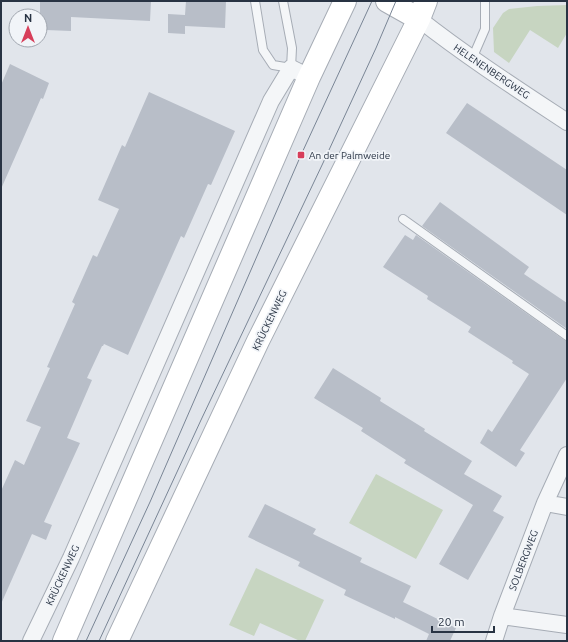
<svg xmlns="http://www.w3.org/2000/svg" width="568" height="642" font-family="Ubuntu,sans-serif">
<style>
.green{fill:#c7d5c1}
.building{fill:#b8bec8}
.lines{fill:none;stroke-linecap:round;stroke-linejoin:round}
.lane-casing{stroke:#a6acb5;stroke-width:10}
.street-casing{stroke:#a6acb5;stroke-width:18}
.secondary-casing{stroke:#a6acb5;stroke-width:24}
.lane{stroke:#f4f6f8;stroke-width:8}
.street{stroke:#f4f6f8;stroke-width:16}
.secondary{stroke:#fff;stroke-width:22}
.tram{stroke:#798595;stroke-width:1}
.poi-dot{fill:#d73e5a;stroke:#f1f4f8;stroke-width:1.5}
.labels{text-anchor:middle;stroke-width:3.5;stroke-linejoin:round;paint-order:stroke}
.street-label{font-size:10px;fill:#283343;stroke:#f1f4f8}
.poi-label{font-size:10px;fill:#283343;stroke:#f1f4f8;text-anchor:start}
</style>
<rect width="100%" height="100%" fill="#e1e5eb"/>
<path class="green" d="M567 5V33L558 48 530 30 509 63 494 52 493 28 503 13 509 9 537 6Z
M376 474 443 510 416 559 349 523Z
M256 568 324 600 305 641H300L260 623 254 636 229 625Z"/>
<path class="building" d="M40 1H151L150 21 71 17V31L46 30V29L40 28Z
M186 1H226L225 28 185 26V34L168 33V14L185 15Z
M10 64 49 83 43 99 41 98 1 189V85Z
M149 92 235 131 211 185 208 184 184 238 181 236 128 355 104 344 103 346H102L87 378 92 380 67 438 80 443 44 522 52 525 46 540 32 534 1 604V491L15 460 24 465 41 427 26 421 50 368 47 367 75 304 72 302 93 255 97 257 119 209 98 200 122 145 125 147Z
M467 103 567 170V215L446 133Z
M440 202 529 267 524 274 567 303V329L422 226Z
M405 235 413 240 416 235 564 340 567 341V378L520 450 525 453 516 467 480 443 488 429 492 432 529 374 512 363 513 361 468 332 471 327 427 299 428 296 383 267Z
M333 368 381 398 380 401 425 429 424 431 472 461 464 474 502 496 493 511 504 517 468 580 439 564 473 505 404 463 406 460 361 431 363 428 314 398Z
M265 504 316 529 313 534 362 558 360 562 411 586 403 602 456 628 450 641H426L429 634 395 617V619L344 595 346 590 298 566 300 562 248 537Z"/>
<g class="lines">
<defs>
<path id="lane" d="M255 1 263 50 273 65 291 68 292 48 283 1
M472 59 485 29V1
M403 219 567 336"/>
<path id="street" d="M419 19C466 56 517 89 567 122
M545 503 567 507
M502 616 567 625
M31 641 71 558 271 101 291 68 309 77
M494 641 502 616 545 503 567 455"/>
<path id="secondary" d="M387 1 419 19
M64 641 309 77 345 1
M117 641 258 341 419 19 426 1"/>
</defs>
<use href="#lane" class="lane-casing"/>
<use href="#street" class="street-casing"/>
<use href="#secondary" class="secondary-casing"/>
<use href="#lane" class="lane"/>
<use href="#street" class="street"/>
<use href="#secondary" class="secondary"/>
<path class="tram" d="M86 641 150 502 301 155 372 1
M99 641 201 420 323 163 376 48 396 1"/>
</g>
<rect class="poi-dot" x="297" y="151" width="8" height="8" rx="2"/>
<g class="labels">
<g class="street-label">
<text transform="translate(492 71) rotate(34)" y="4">HELENENBERGWEG</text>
<text transform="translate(269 320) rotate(-64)" y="4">KRÜCKENWEG</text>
<text transform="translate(523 560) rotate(-69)" y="4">SOLBERGWEG</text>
<text transform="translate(62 575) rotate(-65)" y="4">KRÜCKENWEG</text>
</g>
<g class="poi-label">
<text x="309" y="159">An der Palmweide</text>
</g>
</g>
<rect width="568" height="642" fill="none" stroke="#283343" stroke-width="4"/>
<g transform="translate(28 28)"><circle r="19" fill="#f1f4f8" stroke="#a1a7b0"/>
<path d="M0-3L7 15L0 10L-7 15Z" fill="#d73e5a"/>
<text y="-6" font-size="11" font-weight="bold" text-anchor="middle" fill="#283343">N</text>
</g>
<path d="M432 626v6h62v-6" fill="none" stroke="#283343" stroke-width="2"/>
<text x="438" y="626" font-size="12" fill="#283343" stroke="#f1f4f8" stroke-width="3" paint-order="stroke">20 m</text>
</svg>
